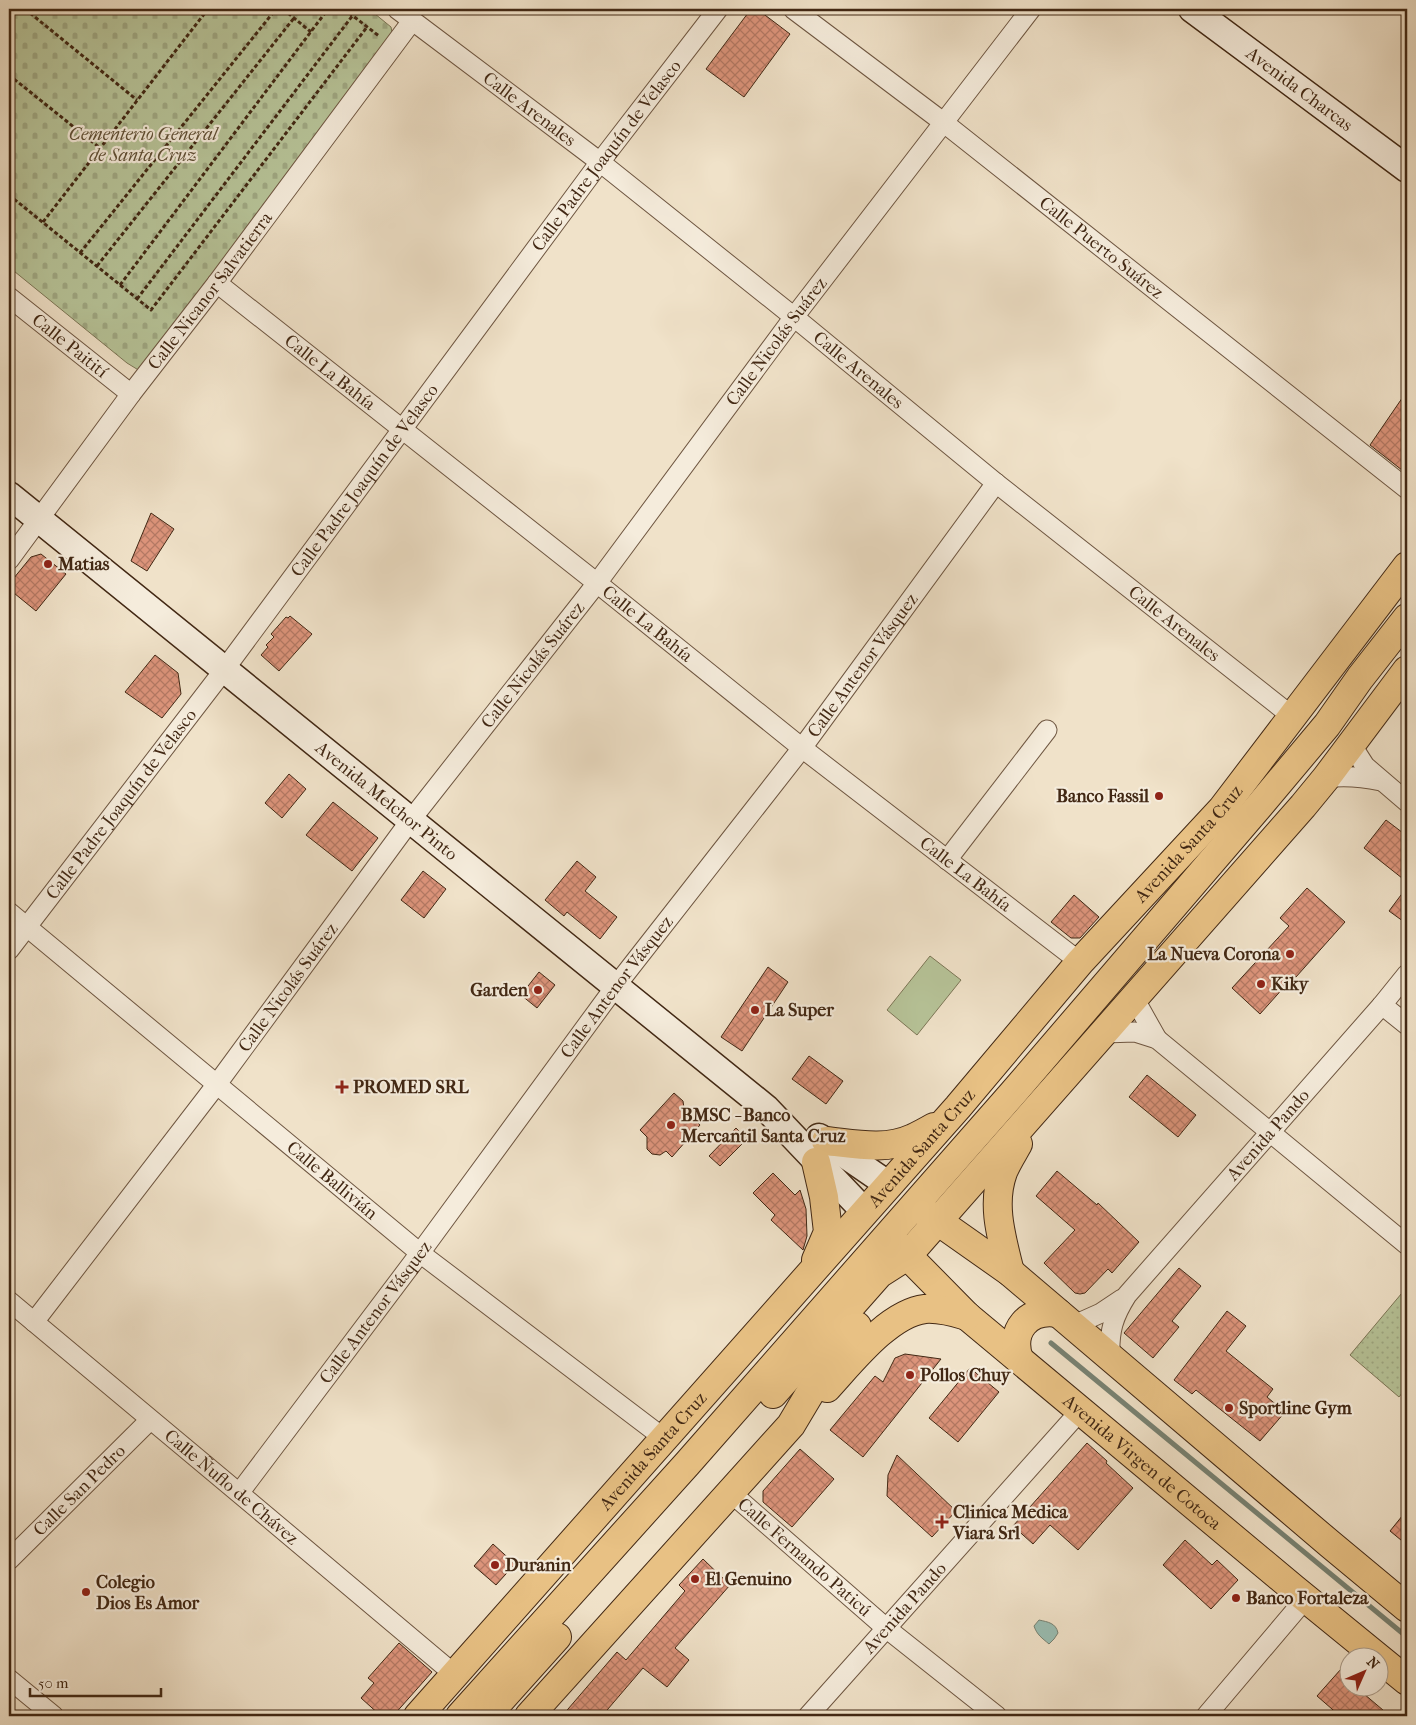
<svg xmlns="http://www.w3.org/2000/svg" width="1416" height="1725" font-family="'IM FELL French Canon',serif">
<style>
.grass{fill:#b7c499;stroke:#7c7656}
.cemetery{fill:url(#cemetery-stones);stroke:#7c7656}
.park{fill:url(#park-dots);stroke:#7c7656}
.water{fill:#9abeb3;stroke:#778273}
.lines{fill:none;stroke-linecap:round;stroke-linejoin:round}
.stream{stroke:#778273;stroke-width:5}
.building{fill:url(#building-cross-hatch);stroke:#422814}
.street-casing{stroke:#6e5641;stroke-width:21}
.secondary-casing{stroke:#422814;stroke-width:29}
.primary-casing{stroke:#422814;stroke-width:30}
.path{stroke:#422814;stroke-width:3;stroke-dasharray:4 2.5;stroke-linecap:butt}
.street{stroke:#f5ecdc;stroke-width:19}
.secondary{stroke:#f5ecdc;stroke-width:26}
.primary{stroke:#e8c184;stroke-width:28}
.poi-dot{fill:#8f2418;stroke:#f5ecdc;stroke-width:2}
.labels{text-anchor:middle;stroke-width:4.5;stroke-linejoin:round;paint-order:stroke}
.street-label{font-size:18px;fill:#422814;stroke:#f5ecdc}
.park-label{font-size:18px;font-style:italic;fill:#5f4f35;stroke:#f5ecdc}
.poi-label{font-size:18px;font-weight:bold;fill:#422814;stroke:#f5ecdc;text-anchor:start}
</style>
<defs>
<pattern id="cemetery-stones" width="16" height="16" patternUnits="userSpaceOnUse" patternTransform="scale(1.25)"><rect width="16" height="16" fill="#b7c499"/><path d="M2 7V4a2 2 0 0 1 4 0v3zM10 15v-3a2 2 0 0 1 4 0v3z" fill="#9fa883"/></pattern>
<pattern id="park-dots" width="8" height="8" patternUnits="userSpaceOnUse" patternTransform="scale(1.25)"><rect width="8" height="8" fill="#b7c499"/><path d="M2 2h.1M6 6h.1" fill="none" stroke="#9fa883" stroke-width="1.8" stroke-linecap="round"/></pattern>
<pattern id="building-cross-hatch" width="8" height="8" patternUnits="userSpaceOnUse" patternTransform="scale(1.25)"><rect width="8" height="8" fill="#dc947b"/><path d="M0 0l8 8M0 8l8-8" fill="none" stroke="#b47964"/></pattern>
</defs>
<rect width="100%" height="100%" fill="#f0e2c9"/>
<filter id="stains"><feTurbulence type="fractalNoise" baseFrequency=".004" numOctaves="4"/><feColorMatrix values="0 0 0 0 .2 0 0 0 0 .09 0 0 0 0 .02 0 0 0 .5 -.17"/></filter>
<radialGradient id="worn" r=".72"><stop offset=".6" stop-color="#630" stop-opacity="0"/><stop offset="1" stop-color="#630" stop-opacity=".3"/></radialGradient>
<path class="grass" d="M930 956 961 980 917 1035 887 1010Z"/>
<path class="cemetery" d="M9 9H369L391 27 393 38 140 371 127 363 9 267Z"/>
<path class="park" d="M1407 1287V1387L1399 1397 1350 1355Z"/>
<path class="water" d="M1039 1620C1048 1622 1056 1623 1058 1633L1054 1639 1049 1644C1042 1638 1037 1635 1034 1626Z"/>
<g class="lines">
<path class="stream" d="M1051 1343 1407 1637"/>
</g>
<path class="building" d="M751 9H757L790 34 744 97 706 69Z
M1407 391V474L1370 445Z
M151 513 174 529 147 571 131 561Z
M41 554 66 574 36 611 9 589V584L31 557Z
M290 616 312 634 279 671 261 655 268 647 266 645 274 637 271 634 286 617 288 618Z
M155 655 178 673 181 694 162 718 125 692Z
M289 774 306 789 282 818 265 803Z
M333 802 378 838 352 871 306 835Z
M1386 820 1407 836V882L1364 848Z
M577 861 596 877 585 891 617 917 600 939 567 912 564 916 545 900Z
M423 871 446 889 424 918 401 900Z
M1407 887V924L1389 911Z
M1307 888 1345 922 1296 977 1294 976 1260 1014 1232 988 1289 926 1280 918Z
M1074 895 1099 917 1080 938H1071L1051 922Z
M768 967 788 982 742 1051 721 1037Z
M539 972 555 985 537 1008 521 995Z
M809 1056 843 1081 826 1104 792 1079Z
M1147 1075 1196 1115 1178 1137 1129 1097Z
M674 1093 683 1101 684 1108 700 1125 672 1157 666 1151 660 1155 652 1154 647 1149V1137L640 1130Z
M736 1128 747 1139 720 1166 709 1156Z
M1057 1171 1097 1205 1098 1203 1139 1242 1112 1273 1108 1269 1085 1293 1080 1294 1075 1293 1044 1263 1075 1230 1036 1196Z
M773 1173 795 1195 800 1190 806 1209 807 1236 803 1250 771 1220 775 1215 753 1193Z
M1179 1268 1201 1286 1172 1321 1179 1327 1153 1358 1124 1333Z
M1227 1311 1246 1326 1226 1351 1273 1389 1267 1397 1285 1412 1260 1441 1196 1390 1192 1394 1174 1380Z
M905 1354 941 1359 863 1457 830 1430 875 1376 883 1382 895 1358Z
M970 1368 999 1392 958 1442 929 1418Z
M1087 1443 1107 1461 1106 1463 1133 1488 1078 1550 1050 1525 1033 1544 1013 1526Z
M800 1449 834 1479 792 1527 763 1502V1491Z
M897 1455 956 1511 932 1537 887 1496 888 1475Z
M1407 1510V1545L1390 1531Z
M1185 1540 1212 1565 1217 1560 1238 1580 1211 1609 1163 1565Z
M493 1544 515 1564 496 1585 474 1566Z
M703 1559 730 1585 675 1648 689 1660 667 1687 643 1668 602 1716H562L617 1652 626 1660 685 1591 679 1585Z
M399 1643 432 1672 393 1716H381L361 1698 374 1683 368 1678Z
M1341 1669 1348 1678V1688H1357L1390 1716H1340L1317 1696Z"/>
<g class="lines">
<defs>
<g id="street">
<path id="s1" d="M397 9 600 162 794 317 996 483 1293 717"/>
<path id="s2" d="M793 9 943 122 1407 489"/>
<path id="s3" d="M217 283 597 583 802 748 1080 962"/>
<path id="s4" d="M9 297 131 394"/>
<path id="s5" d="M9 560 131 394 217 283 412 21"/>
<path d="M1351 744 1365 766 1407 802"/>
<path d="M1326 778C1346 775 1362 777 1381 781"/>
<path d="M947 860 1047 730"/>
<path id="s6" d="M9 912 420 1253 665 1439"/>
<path id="s7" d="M9 950 224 670 600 162 718 9"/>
<path d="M1134 998 1157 1039"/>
<path d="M1382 1005 1407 1025"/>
<path d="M1104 1033 1135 1032 1157 1039 1407 1245"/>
<path id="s8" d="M9 1301C158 1425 306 1549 454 1674"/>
<path id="s9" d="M34 1322 217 1084 410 821 597 583 794 317 1031 9"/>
<path d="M1072 1326 1101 1313 1122 1299"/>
<path id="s10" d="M1110 1357C1109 1331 1113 1317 1127 1295L1382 1005 1407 974"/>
<path id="s11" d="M240 1492 420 1253 615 987 802 748 996 483"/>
<path id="s12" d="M730 1492 886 1628 997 1716"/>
<path id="s13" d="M9 1560 150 1420"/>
<path d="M9 1679 54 1716"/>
<path id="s14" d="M808 1716 1081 1410"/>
<path d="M1206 1716 1306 1598"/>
</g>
<g id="secondary">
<path id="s15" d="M1192 9 1407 169"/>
<path id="s16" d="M9 495 766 1108 865 1212"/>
<path d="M819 1137 889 1185"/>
</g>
<g id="primary">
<path d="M826 1141C855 1144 885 1151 913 1138 920 1135 927 1131 934 1127"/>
<path d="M922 1210 1010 1272 1330 1544 1407 1608"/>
<path id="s17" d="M894 1242 967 1316 1293 1588 1407 1681"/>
<path d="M816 1260 828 1232 824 1197 816 1162"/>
<path d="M1010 1272C1002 1239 991 1205 1003 1172 1007 1162 1013 1153 1018 1144"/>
<path d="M1019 1359C1009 1331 1028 1308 1058 1313"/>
<path d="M827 1388C851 1362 889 1313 925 1309 939 1308 954 1312 967 1316"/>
<path d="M773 1394 879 1274 907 1256 1303 806 1326 778 1407 670"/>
<path id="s18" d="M418 1716 958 1107 1080 962 1222 809 1407 566"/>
<path d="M460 1716 687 1464 1013 1093 1260 805 1327 725 1360 678 1407 618"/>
<path d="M486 1716 557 1637"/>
<path d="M529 1716 791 1425 837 1348 857 1326"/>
</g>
</defs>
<use href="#street" class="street-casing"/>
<use href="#secondary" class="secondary-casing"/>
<use href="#primary" class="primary-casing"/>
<path class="path" d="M25 9 137 100
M283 9 311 32
M344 9 379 36
M9 75 100 148
M9 195 151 310 367 27
M43 222 208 9
M80 253 276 9
M97 266 294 18
M120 285 328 9
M137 299 353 15"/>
<use href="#street" class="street"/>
<use href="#secondary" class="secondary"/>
<use href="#primary" class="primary"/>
</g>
<g class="poi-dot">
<circle cx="48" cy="564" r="5"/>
<circle cx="1159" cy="796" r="5"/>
<circle cx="1290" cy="954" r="5"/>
<circle cx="1261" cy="984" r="5"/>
<circle cx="538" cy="990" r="5"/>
<circle cx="755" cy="1010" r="5"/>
<path d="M339.5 1079.5h5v5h5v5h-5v5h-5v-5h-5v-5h5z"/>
<circle cx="671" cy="1125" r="5"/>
<circle cx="910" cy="1375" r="5"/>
<circle cx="1229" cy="1408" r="5"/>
<path d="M939.5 1514.5h5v5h5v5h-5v5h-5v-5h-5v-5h5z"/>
<circle cx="495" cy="1565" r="5"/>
<circle cx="695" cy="1579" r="5"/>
<circle cx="86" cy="1592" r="5"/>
<circle cx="1236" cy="1598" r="5"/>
</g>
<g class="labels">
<g class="street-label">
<text dy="6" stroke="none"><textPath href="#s15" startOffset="134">Avenida Charcas</textPath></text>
<text dy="6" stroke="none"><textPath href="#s1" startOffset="166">Calle Arenales</textPath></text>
<text dy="6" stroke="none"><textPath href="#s7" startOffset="994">Calle Padre Joaquín de Velasco</textPath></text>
<text dy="6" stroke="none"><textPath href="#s2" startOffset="390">Calle Puerto Suárez</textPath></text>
<text dy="6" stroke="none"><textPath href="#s5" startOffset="336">Calle Nicanor Salvatierra</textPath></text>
<text dy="6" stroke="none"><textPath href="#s9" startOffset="1230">Calle Nicolás Suárez</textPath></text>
<text dy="6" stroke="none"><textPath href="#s4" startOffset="78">Calle Paitití</textPath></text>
<text dy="6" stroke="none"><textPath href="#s1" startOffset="586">Calle Arenales</textPath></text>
<text dy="6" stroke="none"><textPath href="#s3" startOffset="144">Calle La Bahía</textPath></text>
<text dy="6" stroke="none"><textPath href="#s7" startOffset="589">Calle Padre Joaquín de Velasco</textPath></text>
<text dy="6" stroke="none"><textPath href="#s1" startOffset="991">Calle Arenales</textPath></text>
<text dy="6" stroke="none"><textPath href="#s3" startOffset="549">Calle La Bahía</textPath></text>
<text dy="6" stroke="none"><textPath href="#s9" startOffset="825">Calle Nicolás Suárez</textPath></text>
<text dy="6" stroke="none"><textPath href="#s11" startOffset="1035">Calle Antenor Vásquez</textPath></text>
<text dy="6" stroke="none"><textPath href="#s16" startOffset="486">Avenida Melchor Pinto</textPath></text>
<text dy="6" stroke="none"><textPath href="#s7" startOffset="184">Calle Padre Joaquín de Velasco</textPath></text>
<text dy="6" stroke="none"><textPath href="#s18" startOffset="1164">Avenida Santa Cruz</textPath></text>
<text dy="6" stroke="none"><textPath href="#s3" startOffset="954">Calle La Bahía</textPath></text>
<text dy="6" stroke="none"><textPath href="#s11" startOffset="630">Calle Antenor Vásquez</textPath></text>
<text dy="6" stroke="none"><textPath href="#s9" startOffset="420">Calle Nicolás Suárez</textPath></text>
<text dy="6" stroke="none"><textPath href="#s10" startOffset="279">Avenida Pando</textPath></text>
<text dy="6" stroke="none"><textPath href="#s18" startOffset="759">Avenida Santa Cruz</textPath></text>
<text dy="6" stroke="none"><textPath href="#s6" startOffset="420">Calle Ballivián</textPath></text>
<text dy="6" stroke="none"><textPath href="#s11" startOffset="225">Calle Antenor Vásquez</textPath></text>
<text dy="6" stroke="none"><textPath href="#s18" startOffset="354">Avenida Santa Cruz</textPath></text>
<text dy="6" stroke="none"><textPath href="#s17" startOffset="332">Avenida Virgen de Cotoca</textPath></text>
<text dy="6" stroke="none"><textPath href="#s8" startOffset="290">Calle Ñuflo de Chávez</textPath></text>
<text dy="6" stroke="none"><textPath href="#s13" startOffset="99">Calle San Pedro</textPath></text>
<text dy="6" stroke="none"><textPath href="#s12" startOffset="99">Calle Fernando Paticú</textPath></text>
<text dy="6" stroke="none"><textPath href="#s14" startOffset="145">Avenida Pando</textPath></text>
</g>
<g class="park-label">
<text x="143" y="140">Cementerio General<tspan x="143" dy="21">de Santa Cruz</tspan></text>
</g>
<g class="poi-label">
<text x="58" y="570">Matias</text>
<text x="1149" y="802" text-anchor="end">Banco Fassil</text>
<text x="1280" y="960" text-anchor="end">La Nueva Corona</text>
<text x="1271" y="990">Kiky</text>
<text x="528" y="996" text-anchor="end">Garden</text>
<text x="765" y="1016">La Super</text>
<text x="353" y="1093">PROMED SRL</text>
<text x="681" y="1121">BMSC - Banco<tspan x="681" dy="21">Mercantil Santa Cruz</tspan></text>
<text x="920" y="1381">Pollos Chuy</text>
<text x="1239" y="1414">Sportline Gym</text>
<text x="953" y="1518">Clinica Medica<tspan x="953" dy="21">Viara Srl</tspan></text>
<text x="505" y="1571">Duranin</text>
<text x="705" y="1585">El Genuino</text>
<text x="96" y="1588">Colegio<tspan x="96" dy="21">Dios Es Amor</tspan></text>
<text x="1246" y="1604">Banco Fortaleza</text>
</g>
</g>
<rect width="1416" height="1725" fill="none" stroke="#f0e2c9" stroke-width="30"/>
<rect x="10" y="10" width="1396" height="1705" fill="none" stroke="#422814" stroke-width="2.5"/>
<rect x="15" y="15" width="1386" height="1695" fill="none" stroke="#422814"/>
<g transform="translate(1364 1672) rotate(45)"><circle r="24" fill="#f5ecdc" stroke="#ad9e8c"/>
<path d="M0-4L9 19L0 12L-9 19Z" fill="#8f2418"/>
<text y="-8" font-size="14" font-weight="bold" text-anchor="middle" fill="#422814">N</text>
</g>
<path d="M30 1688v8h131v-8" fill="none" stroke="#422814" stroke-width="2.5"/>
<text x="38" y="1688" font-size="15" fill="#422814" stroke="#f5ecdc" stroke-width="4" paint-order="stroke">50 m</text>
<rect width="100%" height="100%" filter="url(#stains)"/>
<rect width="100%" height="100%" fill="url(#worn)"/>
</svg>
